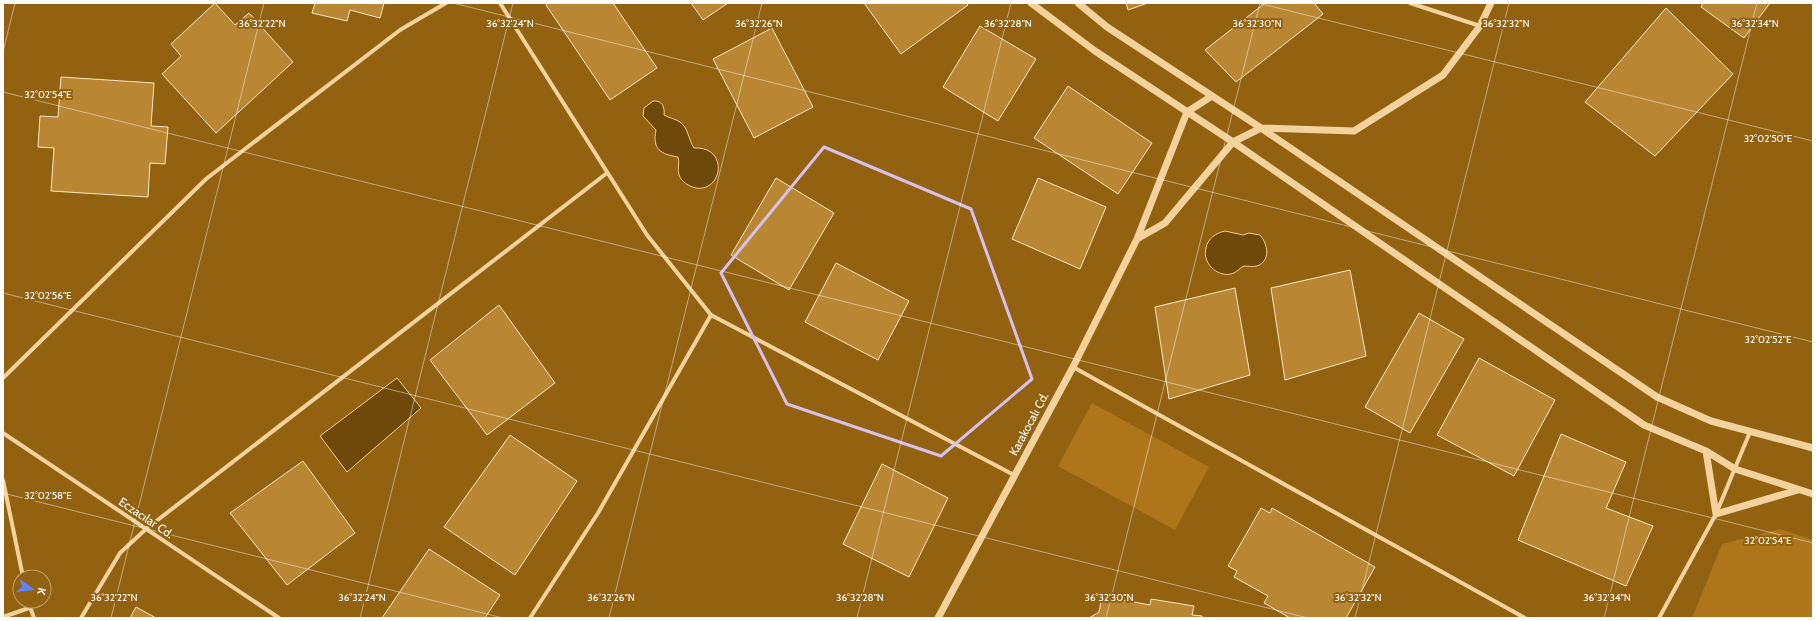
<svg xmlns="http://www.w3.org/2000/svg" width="1816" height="621" font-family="Cabin,sans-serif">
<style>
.green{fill:#ae751b}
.water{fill:#6e490a;stroke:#f6cd8e}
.building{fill:#b98634;stroke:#fde7c4}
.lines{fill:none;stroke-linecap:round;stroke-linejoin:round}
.minor{stroke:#f3d29d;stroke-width:4}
.tertiary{stroke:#f3d29d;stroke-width:7}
.marked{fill:none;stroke:#d7c0ec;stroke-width:3;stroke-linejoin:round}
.ticks{fill:none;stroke:#fff;stroke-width:1;stroke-opacity:0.45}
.labels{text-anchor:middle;stroke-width:4;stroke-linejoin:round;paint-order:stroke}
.street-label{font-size:12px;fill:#fff;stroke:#926211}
.ticks-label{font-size:10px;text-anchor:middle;fill:#fff;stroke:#926211;stroke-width:4;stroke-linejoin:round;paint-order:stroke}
</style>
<rect width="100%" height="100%" fill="#926211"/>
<path class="green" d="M1092 403 1209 467 1175 530 1058 466Z
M1780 529 1813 540V618H1692L1722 544Z"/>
<path class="water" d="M653 101C662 100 665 107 664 115 669 118 676 119 680 122 689 129 688 139 694 148 729 146 723 192 696 188 688 186 682 182 679 175 677 169 680 163 678 157 661 154 652 150 656 130L643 116 644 108Z
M1225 231 1243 235 1249 233 1260 235C1268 244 1271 261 1257 266 1253 267 1248 266 1244 266 1240 267 1237 273 1231 274 1217 277 1202 263 1206 248 1208 238 1216 233 1225 231Z
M397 378 421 408 347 472 320 436Z"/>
<path class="building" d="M215 3 235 25 249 13 293 62 216 133 162 74 181 56 171 44Z
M315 3H384L380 18 350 10 347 21 312 13Z
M548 3H613L657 68 610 100 546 5Z
M691 3H728L703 20Z
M864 3H966L968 5 901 54Z
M1126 3H1148L1128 10Z
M1265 3H1314L1323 14 1236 82 1205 50Z
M1703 3H1770L1744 38 1701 7Z
M1666 8 1733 74 1655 156 1585 102Z
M980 26 1036 59 998 121 943 87Z
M772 28 813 107 754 138 713 59Z
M61 77 154 83 151 126 168 127 165 164 150 163 148 197 51 191 54 148 38 147 40 116 58 117Z
M1068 86 1152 143 1118 194 1034 138Z
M776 178 834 213 789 290 731 255Z
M1038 178 1106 207 1080 269 1012 239Z
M836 263 909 301 878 360 805 322Z
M1350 270 1366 356 1285 380 1271 288Z
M1235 288 1250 375 1169 399 1155 307Z
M499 305 555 383 487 435 430 360Z
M1419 313 1464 339 1410 433 1365 407Z
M1479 358 1555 400 1514 476 1437 435Z
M1561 434 1626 462 1606 508 1653 526 1626 586 1518 540Z
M510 435 577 481 515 575 444 527Z
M303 461 355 533 287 585 230 513Z
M882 464 948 498 909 577 843 544Z
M1261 508 1270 513 1272 508 1375 567 1346 618H1290L1264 603 1268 596 1234 577 1237 571 1228 566Z
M429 549 500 595 485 618H382Z
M1102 596 1150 605 1151 599 1194 606 1192 615 1202 616V618H1089L1099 612Z
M136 607 156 618H130Z"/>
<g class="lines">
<path class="minor" d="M500 3 647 235 711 315 1014 475
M1410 3 1480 26
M1073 367 1525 618
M3 378 206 179 400 30 446 3
M3 433 279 618
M3 480 23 577
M28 601 34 618
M3 617 29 608
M81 618 120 553 146 529 607 173
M530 618 598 513 711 315
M1659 618 1716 514 1750 432"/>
<path class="tertiary" d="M1031 3 1095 51 1233 142 1644 425 1706 451 1735 469 1813 494
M1078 3 1107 27 1261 128 1657 397 1711 421 1813 448
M1212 96 1187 112 1137 239 1165 223 1233 142 1261 128 1354 131 1443 75 1480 26 1491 3
M1706 451 1716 514 1798 490
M938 618 1073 367 1137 239"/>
</g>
<path class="marked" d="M824 147 971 209 1032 379 941 456 787 404 721 273Z"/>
<path class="ticks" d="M453 3 1813 342M1258 3 1813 141M3 52 15 3M3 92 1813 543M3 293 1308 618M3 493 503 618M111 618 264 3M360 618 513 3M609 618 762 3M857 618 1011 3M1106 618 1260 3M1355 618 1509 3M1604 618 1757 3"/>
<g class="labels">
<g class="street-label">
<text transform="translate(1029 424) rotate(-62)" y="4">Karakocalı Cd.</text>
<text transform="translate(146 518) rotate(34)" y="4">Eczacılar Cd.</text>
</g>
</g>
<g class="ticks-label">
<text x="262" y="27">36°32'22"N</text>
<text x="510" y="27">36°32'24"N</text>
<text x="759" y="27">36°32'26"N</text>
<text x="1008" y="27">36°32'28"N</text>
<text x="1257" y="27">36°32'30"N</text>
<text x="1506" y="27">36°32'32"N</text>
<text x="1755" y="27">36°32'34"N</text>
<text x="48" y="98">32°02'54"E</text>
<text x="1768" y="142">32°02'50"E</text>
<text x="48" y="299">32°02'56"E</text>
<text x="1768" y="343">32°02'52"E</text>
<text x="48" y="499">32°02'58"E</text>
<text x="1768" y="544">32°02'54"E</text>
<text x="114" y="601">36°32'22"N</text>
<text x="362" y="601">36°32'24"N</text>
<text x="611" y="601">36°32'26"N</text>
<text x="860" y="601">36°32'28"N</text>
<text x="1109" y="601">36°32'30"N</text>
<text x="1358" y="601">36°32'32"N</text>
<text x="1607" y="601">36°32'34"N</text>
</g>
<rect width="1816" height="621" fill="none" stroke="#ffffff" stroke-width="8"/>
<g transform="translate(32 589) rotate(104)"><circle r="19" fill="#926211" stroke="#bea170"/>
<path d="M0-3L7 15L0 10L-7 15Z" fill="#5f82ff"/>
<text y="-6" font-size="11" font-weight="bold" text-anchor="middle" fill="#ffffff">K</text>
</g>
</svg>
